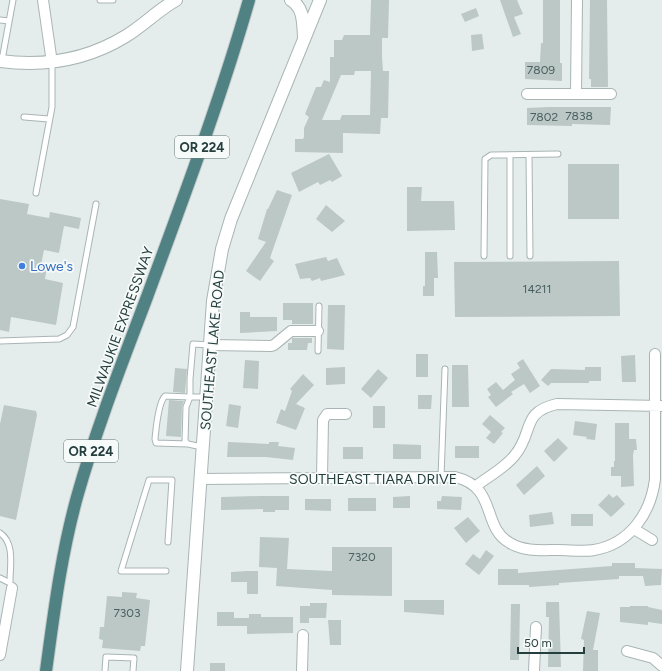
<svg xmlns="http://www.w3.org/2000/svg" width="662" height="671" font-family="Figtree,sans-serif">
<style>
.building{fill:#bbc8c6;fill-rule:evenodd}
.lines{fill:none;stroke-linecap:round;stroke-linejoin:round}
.service-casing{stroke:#a8b5b4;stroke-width:7}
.minor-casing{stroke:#a8b5b4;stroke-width:12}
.tertiary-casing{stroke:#a8b5b4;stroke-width:14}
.trunk-casing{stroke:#c2c9c9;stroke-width:14}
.service{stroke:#fff;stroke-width:5}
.minor{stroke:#fff;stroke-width:10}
.tertiary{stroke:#fff;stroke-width:12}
.trunk{stroke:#508284;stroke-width:12}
.shop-dot{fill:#3f7fe0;stroke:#f6faf9;stroke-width:1.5}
.labels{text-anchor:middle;stroke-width:3.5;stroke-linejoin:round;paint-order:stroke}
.number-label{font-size:12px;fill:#4a6060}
.shield{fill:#f6faf9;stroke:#647676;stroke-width:1}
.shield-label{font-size:13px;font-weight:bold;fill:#253e3e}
.shop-label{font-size:14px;fill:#366cbe;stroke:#f6faf9;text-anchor:start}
.street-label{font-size:14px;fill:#253e3e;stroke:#f6faf9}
</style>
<rect width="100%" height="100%" fill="#e5edec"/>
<path class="building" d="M371 0H389L388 38H382V57L383 71H389L388 118H381L380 134 343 133V153L295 152V139H303L304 137V128L309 117 305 114 316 87H321L324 80 330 82V57H334V40H342L344 35H370ZM355 71H371L370 115H342L340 120H322L341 75H354Z
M500 0H517L523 14 514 17 521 34 513 37Z
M543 0H560V63H562V81L525 79V62H540L541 43H543Z
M590 0H607L608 87H591V79H589Z
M476 8 479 16 465 22 461 14Z
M482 34 484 49 472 51 471 35Z
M549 107H611L610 125 572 124V126L527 125V108Z
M329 154 342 176 332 182 330 180 320 185 318 182 299 192 291 173Z
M568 164H619V219H568Z
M407 187H422L421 201H454L455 230 407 231Z
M277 190 292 195 270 258 274 261 260 281 246 271 266 242 258 239 267 209H268Z
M0 199 29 204 27 214 49 218 50 212 81 218 79 229 64 226 59 253 44 250 41 265 47 266 45 279 63 283 56 325 11 317 9 332 0 330Z
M326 205 345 221 332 232 316 219Z
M425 252H437L438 278H434V296H423V286H425Z
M326 257 328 261 337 258 345 275 321 281 320 278 312 281 310 278 300 279 295 264Z
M619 261 620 316 455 317 454 262Z
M283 303H313V324H292V320H283Z
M328 305H345L344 350 327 349Z
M240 312H250V317H277V331L240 333Z
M292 338H312V343H308L307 350H288V343H292Z
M416 354H428V377H416Z
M635 355 636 382H622L621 356Z
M523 359 540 386 530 393 524 384 511 392 513 394 496 407 488 397 491 395 487 389 496 382 503 390 515 380 511 374 520 368 517 363Z
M245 360 259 361 258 389 243 388Z
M452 365H468L469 407H452Z
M345 367V384L326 385V368Z
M585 367H601V381H589V383H551L548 386 541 380 551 369 585 370Z
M175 368 187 369 185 393 173 392Z
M378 369 388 378 371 398 361 389Z
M303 374 314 385 296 404 305 408 296 430 276 423 281 409 285 411 292 391 290 389Z
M418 395H432L431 409H418Z
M169 400 184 401 182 407 181 437 166 436Z
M229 404 241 406 238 428 226 426Z
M4 405 36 411 37 415 16 520 0 516V424Z
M373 406H385V428H373Z
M490 415 505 428 501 432 503 433 494 444 486 438 491 432 482 424Z
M575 421 597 424 595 440 586 439 587 437 573 435Z
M615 423H629V439H636L637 450H634L633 455 634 486 621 487V476H611V467H614V461H615Z
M558 438 568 448 554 462 544 451Z
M228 442 269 444V442H279L278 446 295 448 293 460 266 457H227Z
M393 444 421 445V459H393Z
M455 446H479V458H455Z
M343 447H363V459H343Z
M537 466 545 476 524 495 516 485Z
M609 494 613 498 617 495 625 504 611 517 598 505Z
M260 496H289V510H275V512H263V509L221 510V497Z
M410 496V508H393V497Z
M442 496 462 497 461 510 437 509V501H441Z
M348 498H376V511H348Z
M305 499H331V511L305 510Z
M552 512 554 524 530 527 529 515Z
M571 514H593V526H571Z
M468 517 480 531 466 543 454 528Z
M260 537 289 538 287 569 332 571V547H392V596L332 595V590L276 586 277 568 259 567Z
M486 550 494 556 479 575 465 564 473 554 480 559Z
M612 563H635V568L662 569 661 585 645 586 643 576H619V579L559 583V585L529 587V585H498V569H518V573L612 566Z
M247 571H258V594H247V582H231V572Z
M122 592 137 593 136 598 150 600 145 646H141L140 651 102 648 103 640 99 639 100 627H104L107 596 122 597Z
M404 600H444V615L404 612Z
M546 602H559L561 667H548L549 617H546Z
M310 603H327L326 618H309V623H300V606H310Z
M511 604H520L519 660H510Z
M630 606H648V607L662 610V624L648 622V625L620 622V607H630Z
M587 611 600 613 593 650H598V671H583L584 640 581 639Z
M217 612H234V618H249V614H261V617H293V633L247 634V626H217Z
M328 620H341V645H330Z
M210 663H225V671H210Z"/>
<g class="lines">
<defs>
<path id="service" d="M100 0H113
M0 20 9 21
M2 60 13 0
M24 117 49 119
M510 155V256
M529 155 530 256
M36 193 52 107V63
M484 256 485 159 491 155 558 154
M0 341 59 339 67 335 73 327 96 204
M318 351 319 306
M207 397H190V379L193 344 210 345
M188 444 156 443 155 439C156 429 158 403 165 396L190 397 186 407 185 441 188 444 202 447
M441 477 445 369
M0 533C15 543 10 566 10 581
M166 571H121L149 480H172L168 542
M0 578 10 583
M105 671 106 657 134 658 133 671"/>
<path id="minor" d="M43 0 52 63
M527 94H611
M576 94 577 0
M210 345 271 346 274 345 291 331H318
M322 478 323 420 327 414H346
M201 479 455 477C498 487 481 527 510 543 525 552 542 550 558 550 570 550 583 552 594 550 630 544 651 513 655 479V354
M476 486C489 476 505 468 515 455 534 432 521 412 557 404L662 406
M634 529 652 540
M627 651 653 658 662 666
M0 655 12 588
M302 671 303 635
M534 671 536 627"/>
<path id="tertiary" d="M291 0C304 8 303 22 304 37
M0 61C45 67 87 60 126 36 144 25 158 10 176 0
M187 671 213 301 222 249 231 219 320 0"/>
<path id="trunk" d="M46 671C54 612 61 555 77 497 96 429 122 363 147 297 183 199 220 101 249 0"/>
</defs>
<use href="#service" class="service-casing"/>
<use href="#minor" class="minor-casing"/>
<use href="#tertiary" class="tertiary-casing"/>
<use href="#trunk" class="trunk-casing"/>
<use href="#service" class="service"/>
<use href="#minor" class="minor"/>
<use href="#tertiary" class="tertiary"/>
<use href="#trunk" class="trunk"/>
</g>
<circle class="shop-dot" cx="22" cy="266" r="4"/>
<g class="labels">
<g class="number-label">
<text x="541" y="74">7809</text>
<text x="579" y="120">7838</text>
<text x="544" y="121">7802</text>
<text x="537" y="293">14211</text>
<text x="362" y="561">7320</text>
<text x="127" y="617">7303</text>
</g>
<g class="shield">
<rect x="175" y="136" width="54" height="22" rx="3"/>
<rect x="64" y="440" width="54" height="22" rx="3"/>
</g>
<g class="shield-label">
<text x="202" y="152">OR 224</text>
<text x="91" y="456">OR 224</text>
</g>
<g class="shop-label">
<text x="30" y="271">Lowe's</text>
</g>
<g class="street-label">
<text transform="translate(120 327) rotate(-70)" y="5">MILWAUKIE EXPRESSWAY</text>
<text transform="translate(212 350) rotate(-85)" y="5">SOUTHEAST LAKE ROAD</text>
<text x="373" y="484">SOUTHEAST TIARA DRIVE</text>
</g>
</g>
<path d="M518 647v6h66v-6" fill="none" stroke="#253e3e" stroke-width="2"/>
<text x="524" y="647" font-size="12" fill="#253e3e" stroke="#f6faf9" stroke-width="3" paint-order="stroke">50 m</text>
</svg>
